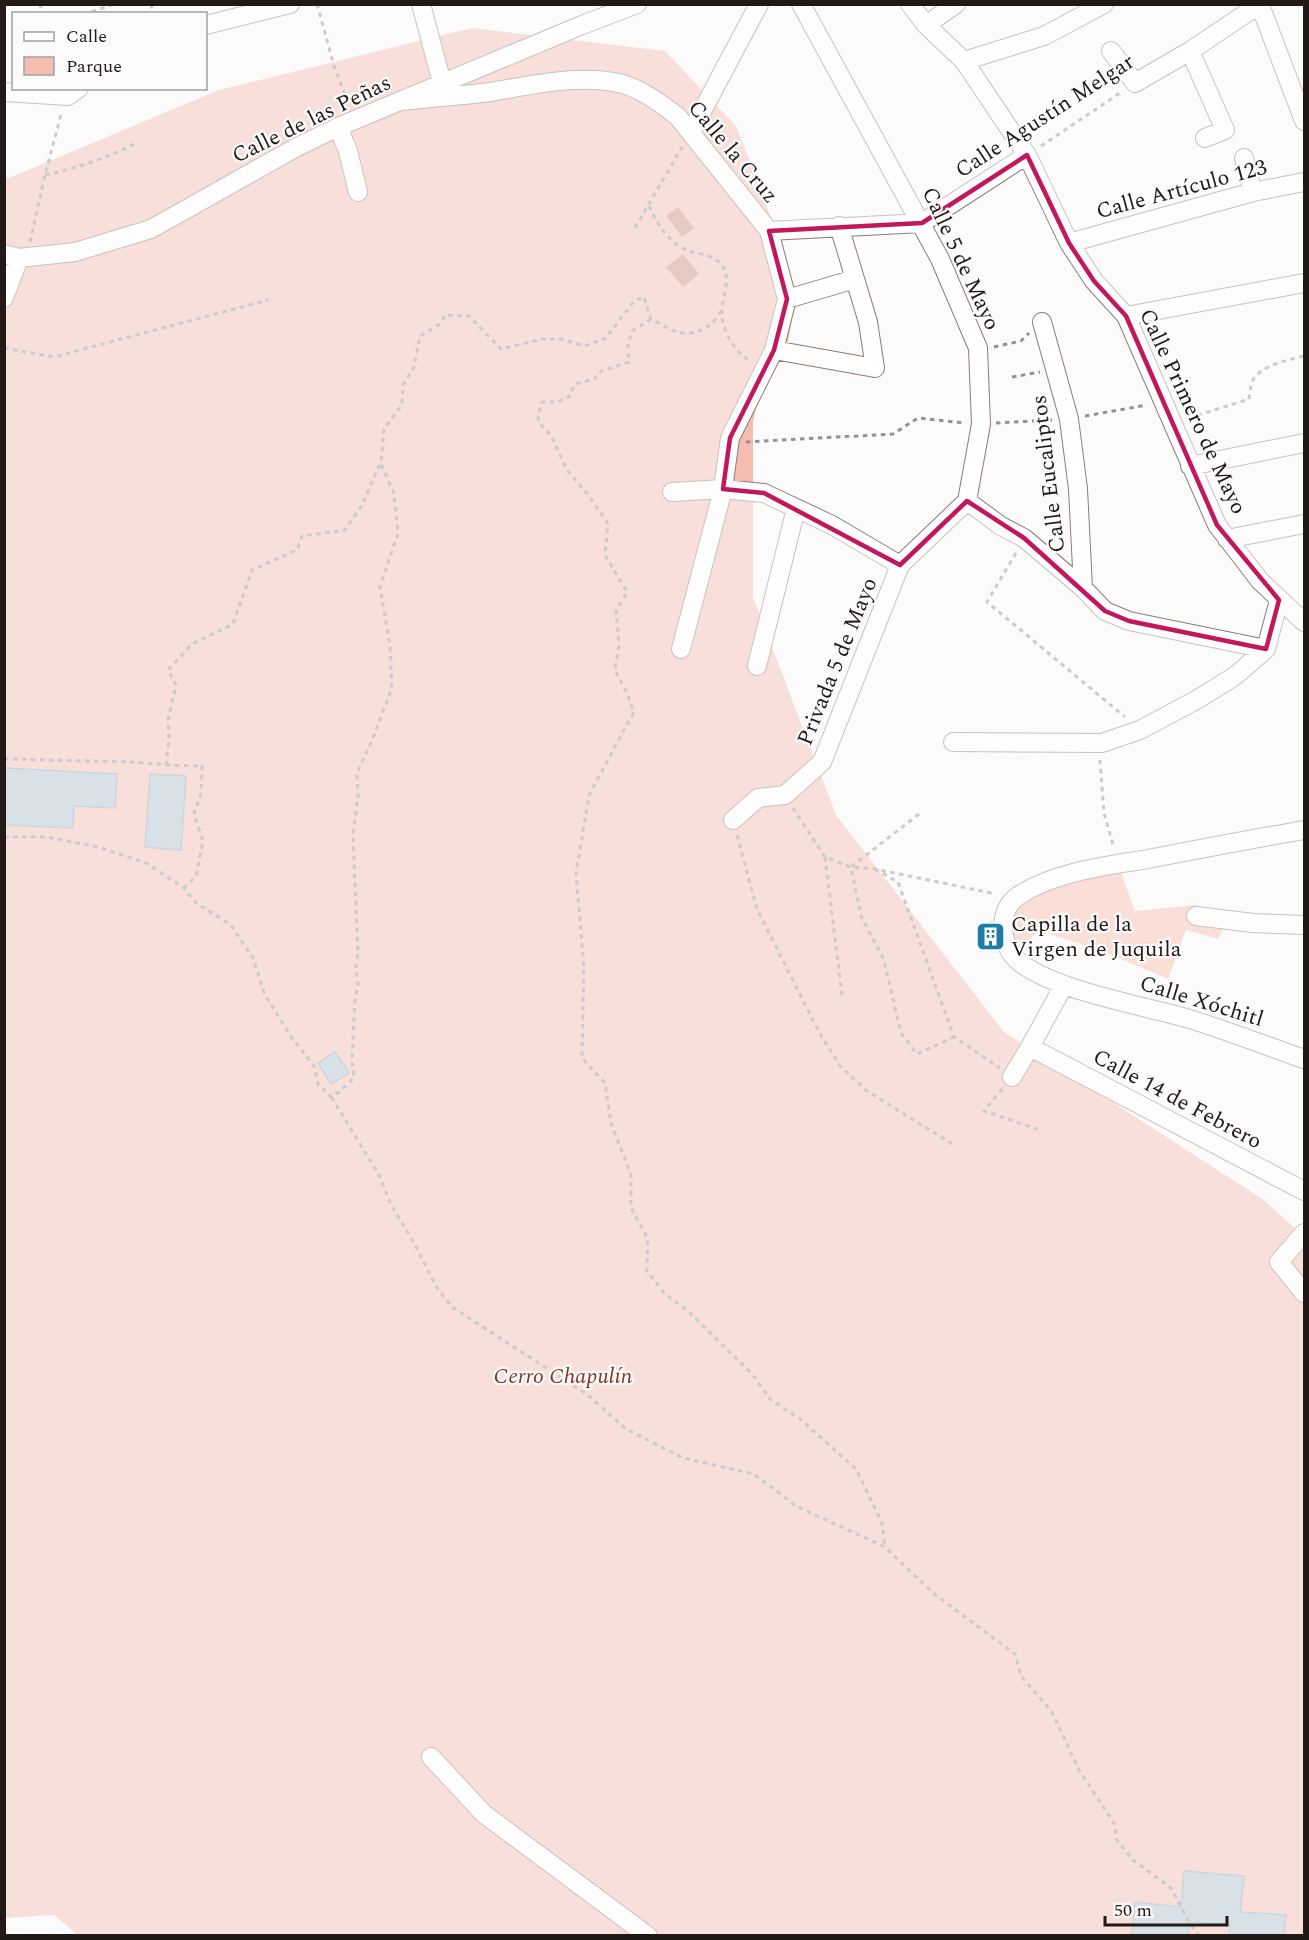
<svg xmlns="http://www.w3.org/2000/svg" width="1309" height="1940" font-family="Spectral,serif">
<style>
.green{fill:#f4bdaf}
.forest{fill:#f9bcac}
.water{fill:#ca8f80}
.building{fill:#acc2cf;stroke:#93a8b5;stroke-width:1.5}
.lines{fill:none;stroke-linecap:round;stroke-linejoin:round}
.street-casing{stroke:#917a74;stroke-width:20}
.path{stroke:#969190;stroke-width:3;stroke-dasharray:4.5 4.5;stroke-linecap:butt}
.street{stroke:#fff;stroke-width:18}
.marked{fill:none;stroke:#c2185b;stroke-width:4.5;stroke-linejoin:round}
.labels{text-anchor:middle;stroke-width:4.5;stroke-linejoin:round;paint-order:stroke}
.street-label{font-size:22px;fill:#221917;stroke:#fbfbfb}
.poi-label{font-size:22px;fill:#221917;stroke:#fbfbfb;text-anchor:start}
.park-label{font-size:22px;font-style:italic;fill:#803726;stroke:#fbfbfb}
</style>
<rect width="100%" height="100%" fill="#fbfbfb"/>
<path class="green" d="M472 28 665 51 736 126 761 189 786 265 792 319 787 348 760 389 753 422V597L836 815 1004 1032 1261 1198 1304 1236V1935L79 1936 54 1915 5 1918 4 177 9 178 219 90Z"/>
<path class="forest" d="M1118 864 1135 911 1196 905 1224 927 1218 939 1186 930 1168 979 1100 950 1055 936 1039 928 1016 959 1004 916 1015 897Z"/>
<path class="water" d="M678 207 694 228 682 237 666 216Z
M683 254 699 274 683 287 666 267Z"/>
<path class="building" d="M4 768 117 774 115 808 74 806 73 828 4 825Z
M150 774 186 776 181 850 145 847Z
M992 922 996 948 983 949 980 924Z
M335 1052 349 1073 331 1084 318 1063Z
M1184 1871 1244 1876 1240 1912 1286 1915 1284 1935H1229L1230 1924 1189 1922 1188 1935H1132L1135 1902 1181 1907Z"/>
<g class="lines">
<defs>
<path id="street" d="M421 4 442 83
M910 4 926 25 964 61 1027 155 1069 243 1094 281 1126 316 1217 525 1260 581 1304 622
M1260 5 1304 121
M206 25 290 4
M926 25 956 4
M1111 51 1135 83 1190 51 1260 4
M1190 51 1225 130 1205 138
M964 61 1044 36 1104 4
M4 92 68 96 79 88
M401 101C428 98 456 96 483 93 530 86 577 73 623 84 643 90 662 104 678 117L769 231 787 299 774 350 730 438 723 489 681 649
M338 127 348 151 358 192
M691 132 759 4
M1244 158 1253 192
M769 231 922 223 1027 155
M1069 243 1253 192 1304 182
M4 254 19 258 75 252 151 229 297 147 338 127 582 25 637 4
M4 298 19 258
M787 299 855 279
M1126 316 1304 283
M1042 322 1069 419 1078 489 1083 588
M774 350 875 368 868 322 839 226
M1190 466 1304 443
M672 492 723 489 764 493 832 525 900 565
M967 501 1001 526 1024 538 1083 588 1105 611 1129 621 1266 649
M1227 539 1304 524
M757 666 796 508
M953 742 1102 743 1140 730 1198 699 1235 676 1266 649 1279 600
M733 820 758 798 785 795 822 762 900 565 967 501 981 424 978 348 940 259 801 4
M1304 830C1252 839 1200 849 1148 859 1106 866 1053 872 1018 896 997 910 1000 944 1017 960 1052 991 1147 1006 1193 1020 1230 1032 1267 1046 1304 1059
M1196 916 1253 923 1304 925
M1030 1047 1304 1191
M1012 1077 1030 1047 1064 985
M1304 1233 1279 1262 1304 1293
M431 1757 484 1814 648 1936"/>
</defs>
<use href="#street" class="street-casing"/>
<path class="path" d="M40 4 42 14
M151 4 153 14
M317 4 334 66 346 97 347 106
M83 14 116 4
M1041 146 1123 91
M45 175C78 168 107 158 138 142
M649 206C658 225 669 245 692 252 702 254 714 256 721 264 732 277 723 295 722 309 720 327 734 352 749 360
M635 228 682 147
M30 242 45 175 62 111
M721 311C713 327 695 337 677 332 668 329 659 323 651 319L644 297 634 301 606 338 585 346 561 339H543L501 349 469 316 445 315 440 324 420 336 414 367 403 385 402 405 384 429 381 464 394 493 398 533 380 587 390 645 392 688 373 738 357 773 358 796 353 835 358 953 356 965 358 985 355 1000 352 1061 354 1078 332 1098 379 1175 391 1205 413 1241 437 1288 452 1307 588 1395 626 1429 683 1458 754 1474 796 1506 885 1547 933 1593 1015 1654 1021 1676 1052 1712 1079 1770 1114 1823 1117 1840 1133 1860 1171 1888 1189 1922 1199 1936
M651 319 632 331 628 346 629 362 601 371 594 379 575 384 569 397 557 402H542L539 412 538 422 551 435 567 470 590 497 608 524 605 555 627 592 616 611 619 645 615 670 627 693 634 712 589 795 576 874 584 967 582 1058 605 1083 611 1123 631 1175V1208L648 1239 647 1271 665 1294 687 1310 752 1374 770 1399 800 1419 856 1469 882 1523 885 1547
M994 347 1021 341 1029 333
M4 348 54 357 268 300
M1012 377 1040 372
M1085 416 1147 405
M1189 418 1249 399C1250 393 1250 386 1253 380 1261 365 1289 360 1304 356
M996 423 1052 420
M746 442 893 434 918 418 965 423
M1016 553 987 602 1125 717
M4 759 135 762 166 765 169 739 168 720 176 685 168 670 192 644 233 624 252 570 297 550 302 536 345 530 362 505 380 464
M1100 760 1104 813 1114 848
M166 765 202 766 201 793 194 814 203 841 196 876 184 888
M793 808 825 857 851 867 875 869 996 894
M919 814 851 867 861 916 884 960 901 1033 917 1054 954 1037
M737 835 757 909 819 1032 840 1066 867 1091 954 1145
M4 837H46L98 847 146 863 184 888 196 903 231 925 253 958 265 995 292 1038 314 1066 318 1084 332 1098
M825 857 842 995
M875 869 898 882 954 1037 1000 1068
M1002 1089 984 1111 1037 1129"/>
<use href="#street" class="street"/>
</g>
<path d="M0 0H1309V1940H0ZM1027 155 1069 243 1094 281 1126 316 1217 525 1279 600 1266 649 1129 621 1105 611 1024 538 967 501 900 565 764 493 723 489 730 438 774 350 787 299 769 231 922 223Z" fill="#fbfbfb" fill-opacity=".55" fill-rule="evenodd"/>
<path class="marked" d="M1027 155 1069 243 1094 281 1126 316 1217 525 1279 600 1266 649 1129 621 1105 611 1024 538 967 501 900 565 764 493 723 489 730 438 774 350 787 299 769 231 922 223Z"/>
<defs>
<symbol id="building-square" viewBox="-11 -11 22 22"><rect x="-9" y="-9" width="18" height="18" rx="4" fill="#1e7ca9" stroke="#fbfbfb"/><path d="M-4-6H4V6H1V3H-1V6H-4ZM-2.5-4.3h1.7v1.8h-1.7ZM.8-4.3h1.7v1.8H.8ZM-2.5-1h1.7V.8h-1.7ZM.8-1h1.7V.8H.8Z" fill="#fff"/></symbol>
</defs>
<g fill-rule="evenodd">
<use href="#building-square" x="974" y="920" width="33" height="33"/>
</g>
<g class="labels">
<g class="street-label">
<text transform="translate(1044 115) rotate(-33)" y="8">Calle Agustín Melgar</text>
<text transform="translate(311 118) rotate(-26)" y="8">Calle de las Peñas</text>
<text transform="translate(734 151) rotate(50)" y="8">Calle la Cruz</text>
<text transform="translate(1181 188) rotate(-15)" y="8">Calle Artículo 123</text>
<text transform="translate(962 258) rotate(65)" y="8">Calle 5 de Mayo</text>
<text transform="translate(1194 411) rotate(65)" y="8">Calle Primero de Mayo</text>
<text transform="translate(1047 474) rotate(-97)" y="8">Calle Eucaliptos</text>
<text transform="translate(836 661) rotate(-68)" y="8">Privada 5 de Mayo</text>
<text transform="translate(1202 1000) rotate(17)" y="8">Calle Xóchitl</text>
<text transform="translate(1178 1098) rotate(28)" y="8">Calle 14 de Febrero</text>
</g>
<g class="poi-label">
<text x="1011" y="931">Capilla de la<tspan x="1011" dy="25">Virgen de Juquila</tspan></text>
</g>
<g class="park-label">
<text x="563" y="1383">Cerro Chapulín</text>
</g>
</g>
<rect width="1309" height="1940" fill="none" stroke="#221917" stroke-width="12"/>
<rect x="12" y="12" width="195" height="78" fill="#fbfbfb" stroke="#a4a1a0" stroke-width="1.5"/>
<rect x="24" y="32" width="30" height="9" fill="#ffffff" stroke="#a4a1a0" stroke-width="1.5"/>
<text x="66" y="42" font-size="18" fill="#221917">Calle</text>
<rect x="24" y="57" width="30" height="18" fill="#f4bdaf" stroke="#a4a1a0" stroke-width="1.5"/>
<text x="66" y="72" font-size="18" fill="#221917">Parque</text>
<path d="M1105 1916v9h122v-9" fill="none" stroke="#221917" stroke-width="3"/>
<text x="1114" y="1916" font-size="18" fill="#221917" stroke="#fbfbfb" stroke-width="4.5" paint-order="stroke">50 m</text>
</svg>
